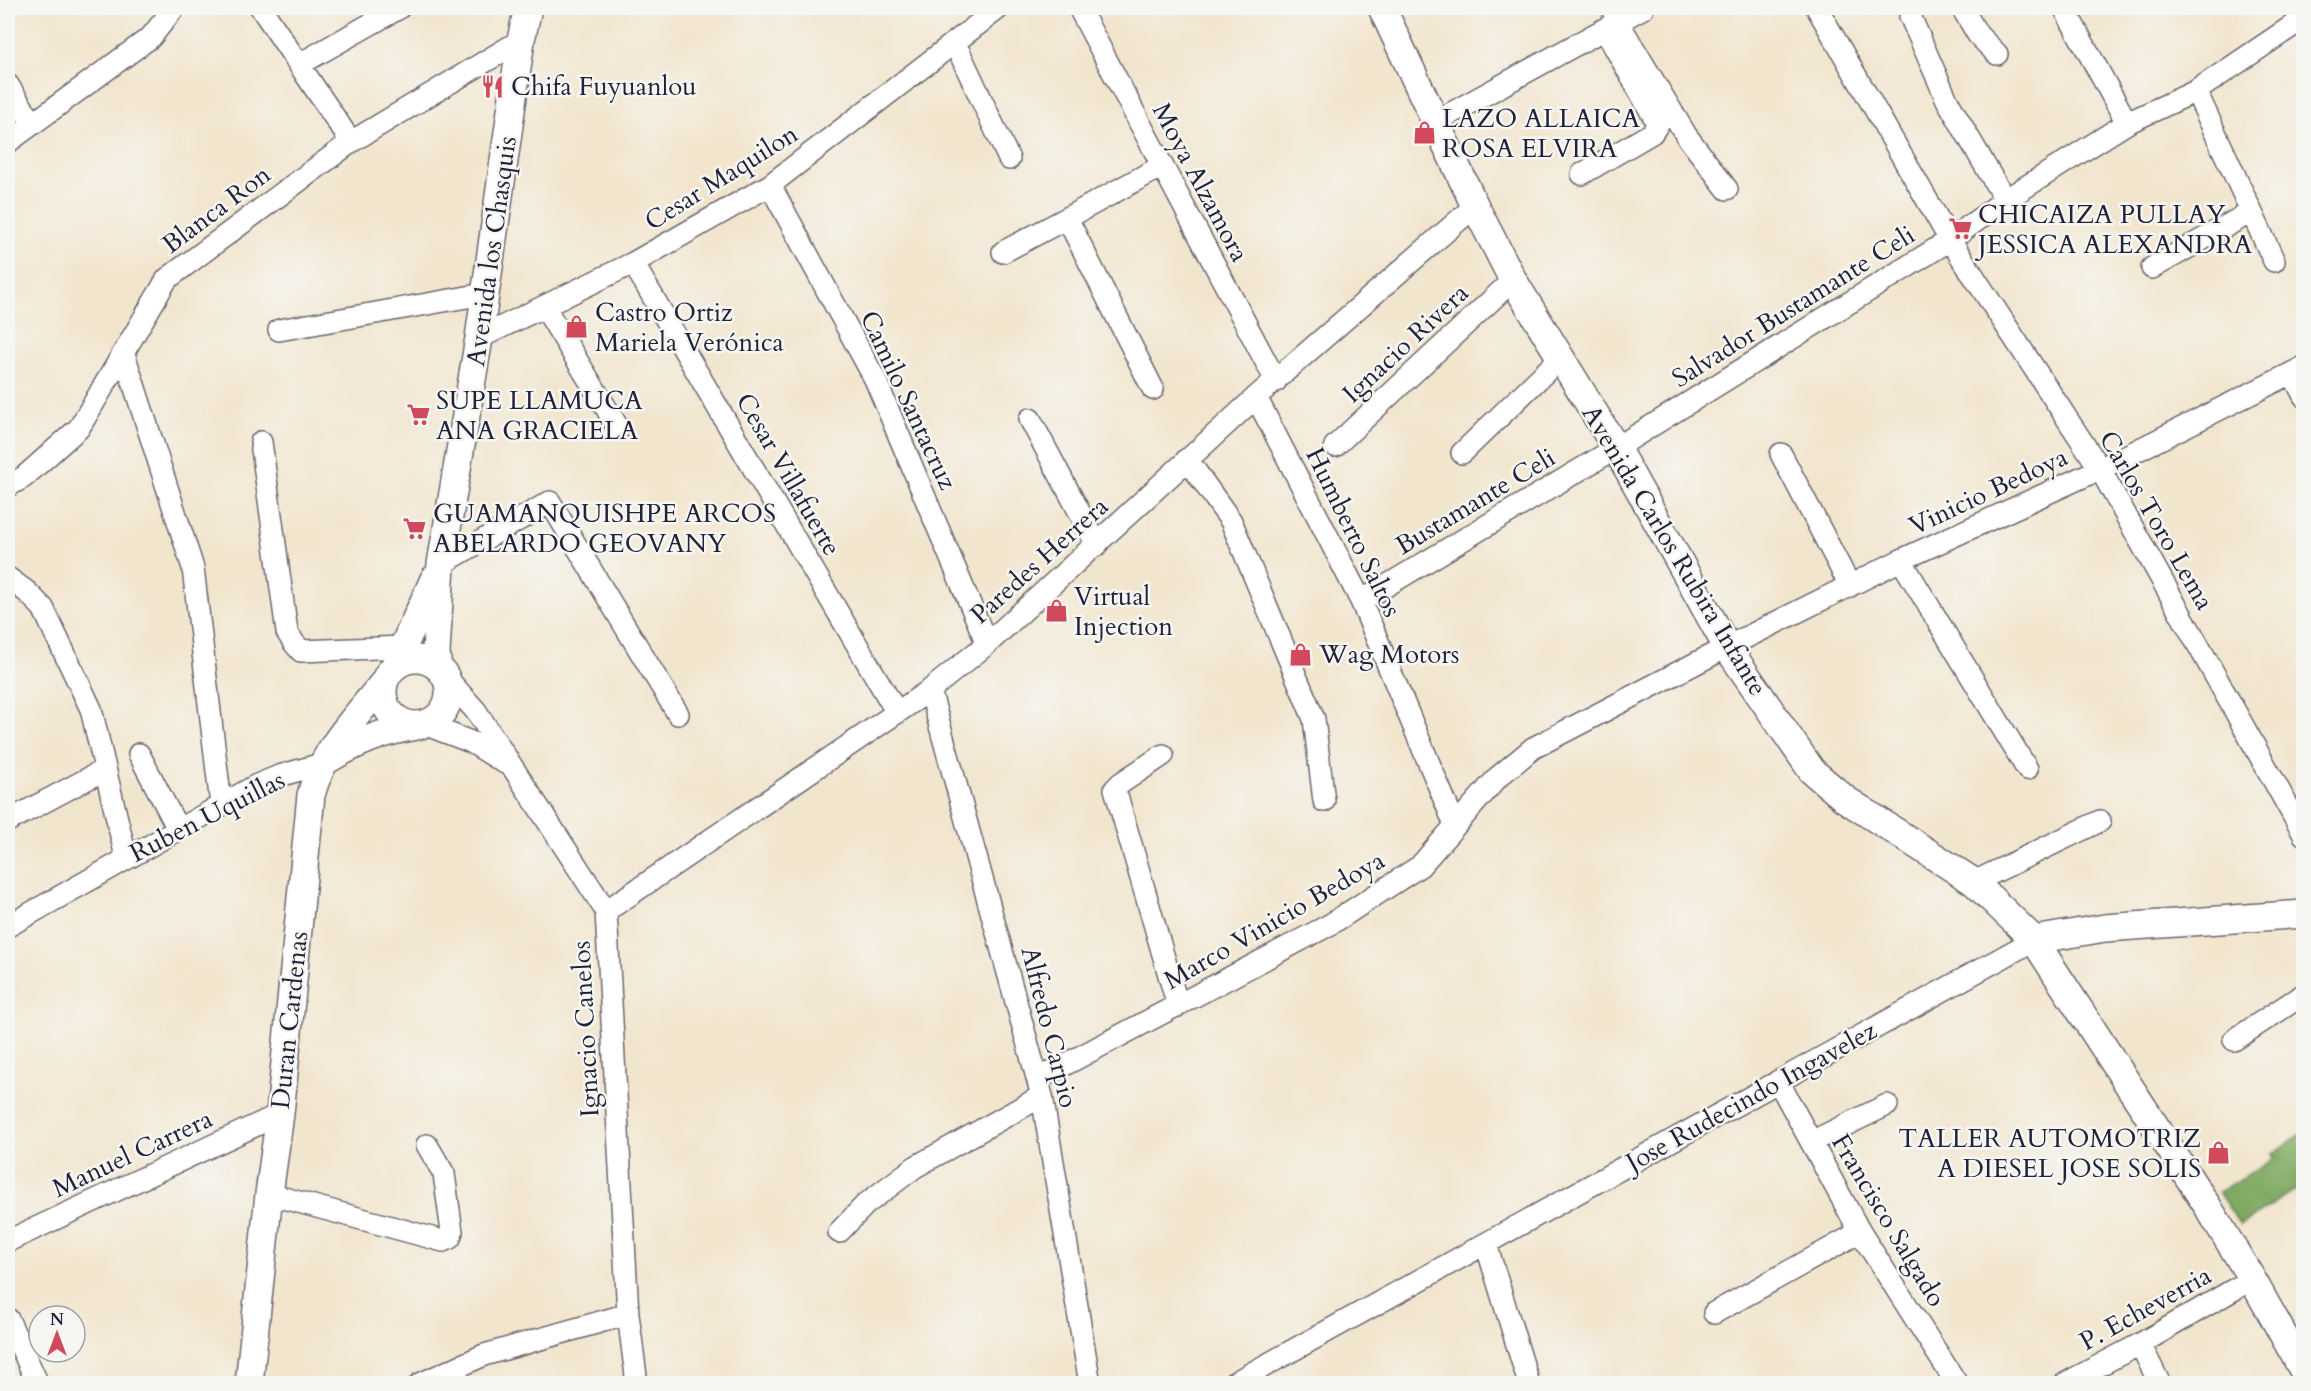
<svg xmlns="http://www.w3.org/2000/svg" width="2311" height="1391" font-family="Cardo,serif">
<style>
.forest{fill:#80aa62;stroke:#51664e;stroke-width:1.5}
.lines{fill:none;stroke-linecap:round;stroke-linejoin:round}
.minor-casing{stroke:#6b666e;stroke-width:24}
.tertiary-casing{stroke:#6b666e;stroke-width:30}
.minor{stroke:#fff;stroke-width:21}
.tertiary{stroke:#fff;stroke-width:27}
.labels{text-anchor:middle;stroke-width:5;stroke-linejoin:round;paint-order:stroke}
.poi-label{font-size:26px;fill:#22223b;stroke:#f6f6f2;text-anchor:start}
.street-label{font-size:26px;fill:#22223b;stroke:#f6f6f2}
</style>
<rect width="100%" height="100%" fill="#f6f6f2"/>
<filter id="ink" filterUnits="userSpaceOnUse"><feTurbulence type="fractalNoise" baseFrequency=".0167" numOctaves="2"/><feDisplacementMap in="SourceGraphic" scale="12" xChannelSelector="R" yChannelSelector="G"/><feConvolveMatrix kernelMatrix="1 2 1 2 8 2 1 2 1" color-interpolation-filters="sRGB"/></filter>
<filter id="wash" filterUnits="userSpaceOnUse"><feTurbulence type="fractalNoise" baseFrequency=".008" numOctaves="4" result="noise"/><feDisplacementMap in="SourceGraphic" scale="24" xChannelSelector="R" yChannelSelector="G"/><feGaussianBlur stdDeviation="1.35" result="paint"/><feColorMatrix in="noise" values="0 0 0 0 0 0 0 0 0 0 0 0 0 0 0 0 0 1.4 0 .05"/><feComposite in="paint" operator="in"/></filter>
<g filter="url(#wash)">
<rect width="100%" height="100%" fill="#f2e5ce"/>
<path class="forest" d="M2303 1133V1185L2240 1225 2218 1192 2274 1159 2272 1154Z"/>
</g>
<g filter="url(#ink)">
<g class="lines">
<defs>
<path id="minor" d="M261 8 351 142
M1079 8 1276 381
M1612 8 1618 22 1686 135 1727 189
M1817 8 1950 240 2100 469 2304 835
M1962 8 1978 35 1997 54
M2064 8 2127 123
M1910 16 1947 100 2005 200
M955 43 1009 159
M300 64 399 8
M8 85 33 124
M2196 91 2274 261
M1435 122 1643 8
M8 142 151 37 174 8
M1582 174 1652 133 1658 124 1605 30
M770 185 875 379 987 644
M1003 252 1067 218
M633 263 897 713
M2152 268 2251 212
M545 308 619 429
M279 330 484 294
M479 338 633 263 770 185 999 8
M124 354 193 568 221 805
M2292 373 2304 396
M1153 389 1067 218 1162 166
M1256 397 1361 601 1455 825
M1030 419 1097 545
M261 442 287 632 294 643 301 651 403 647
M1335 446 1513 280
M1462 453 1560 358
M1781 454 1850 586
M1187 459 1231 521 1314 719 1324 801
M8 486 24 477 79 428 167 279 351 142 521 40
M1901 560 2027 769
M441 564 550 502 678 714
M8 578 27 592 43 608 91 709 126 857
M1361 601 1616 448 1950 240 2005 200 2127 123 2196 91 2304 18
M445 676 476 711 606 911 628 1314 637 1384
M930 690 1042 1096 1090 1384
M424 724 471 742 505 763
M139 754 178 829
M1163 755 1121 783 1115 789 1178 1006
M8 821 104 770
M1974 882 2100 821
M606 911 930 690 987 644 1256 397 1475 206
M8 926 257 785 279 776 321 764
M2234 1040 2304 994
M1038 1079 1331 924 1420 866 1498 777 1533 748 1727 647 1901 560 2100 469 2304 367
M1778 1081 1860 1232 1957 1384
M1811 1142 1887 1105
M269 1194 443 1241 450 1238 452 1232 444 1174 427 1145
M839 1232 866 1204 915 1167 1042 1096
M8 1241 280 1114
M1486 1244 1529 1384
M1714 1313 1860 1232
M8 1319 38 1384
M2140 1344 2160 1384
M420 1384 484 1355 628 1314
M1232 1384 2034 940
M2064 1384 2140 1344 2252 1279"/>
<path id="tertiary" d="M1382 8 1475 206 1513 280 1616 448 1727 647 1812 771 1845 799 1974 882 2034 940 2208 1207 2252 1279 2304 1372
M383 692a33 33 0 1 1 66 0a33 33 0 1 1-66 0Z
M394 667 434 579
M438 667 436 653 441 564 479 338 521 40 528 8
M327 760C358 742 381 732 417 726
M2034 940 2105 928 2304 914
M249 1384 269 1194 280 1114 311 795C323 750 355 718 384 682"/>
</defs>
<use href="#minor" class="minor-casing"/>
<use href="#tertiary" class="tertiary-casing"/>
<use href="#minor" class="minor"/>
<use href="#tertiary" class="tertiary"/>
</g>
</g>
<defs>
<symbol id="restaurant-bare" viewBox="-9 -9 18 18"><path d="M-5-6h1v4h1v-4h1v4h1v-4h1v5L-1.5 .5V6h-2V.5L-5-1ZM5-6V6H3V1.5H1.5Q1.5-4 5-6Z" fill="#d1495b" stroke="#f6f6f2" stroke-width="2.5" paint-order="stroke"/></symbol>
<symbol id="shop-bare" viewBox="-9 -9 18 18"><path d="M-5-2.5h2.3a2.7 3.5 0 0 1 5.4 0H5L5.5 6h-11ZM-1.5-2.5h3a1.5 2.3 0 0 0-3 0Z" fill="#d1495b" stroke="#f6f6f2" stroke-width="2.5" paint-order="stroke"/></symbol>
<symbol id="supermarket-bare" viewBox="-9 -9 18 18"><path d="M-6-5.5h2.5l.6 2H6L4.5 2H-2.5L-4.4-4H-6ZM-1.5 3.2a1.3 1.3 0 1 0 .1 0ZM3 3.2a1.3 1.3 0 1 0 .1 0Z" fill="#d1495b" stroke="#f6f6f2" stroke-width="2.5" paint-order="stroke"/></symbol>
</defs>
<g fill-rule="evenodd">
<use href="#restaurant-bare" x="476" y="70" width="33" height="33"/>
<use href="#shop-bare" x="1408" y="116" width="33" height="33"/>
<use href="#supermarket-bare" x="1944" y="212" width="33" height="33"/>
<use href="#shop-bare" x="560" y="310" width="33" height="33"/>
<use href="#supermarket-bare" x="402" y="398" width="33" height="33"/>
<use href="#supermarket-bare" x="398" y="512" width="33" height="33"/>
<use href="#shop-bare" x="1040" y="594" width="33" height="33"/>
<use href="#shop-bare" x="1284" y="638" width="33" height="33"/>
<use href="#shop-bare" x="2202" y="1136" width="33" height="33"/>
</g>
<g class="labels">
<g class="poi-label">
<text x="511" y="95">Chifa Fuyuanlou</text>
<text x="1442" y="127">LAZO ALLAICA<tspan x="1442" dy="30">ROSA ELVIRA</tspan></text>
<text x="1978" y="223">CHICAIZA PULLAY<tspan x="1978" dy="30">JESSICA ALEXANDRA</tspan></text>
<text x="595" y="321">Castro Ortiz<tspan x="595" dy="30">Mariela Verónica</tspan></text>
<text x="436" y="409">SUPE LLAMUCA<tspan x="436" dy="30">ANA GRACIELA</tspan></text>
<text x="433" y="522">GUAMANQUISHPE ARCOS<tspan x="433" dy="30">ABELARDO GEOVANY</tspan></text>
<text x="1074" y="605">Virtual<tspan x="1074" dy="30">Injection</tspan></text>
<text x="1319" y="663">Wag Motors</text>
<text x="2201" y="1147" text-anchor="end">TALLER AUTOMOTRIZ<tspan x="2201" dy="30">A DIESEL JOSE SOLIS</tspan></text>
</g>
<g class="street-label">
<text transform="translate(721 177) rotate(-32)" y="9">Cesar Maquilon</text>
<text transform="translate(1201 182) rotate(62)" y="9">Moya Alzamora</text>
<text transform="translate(216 209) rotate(-37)" y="9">Blanca Ron</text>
<text transform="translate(491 251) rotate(-82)" y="9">Avenida los Chasquis</text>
<text transform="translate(1793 306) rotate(-32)" y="9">Salvador Bustamante Celi</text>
<text transform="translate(1405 343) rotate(-43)" y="9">Ignacio Rivera</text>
<text transform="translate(909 400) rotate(65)" y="9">Camilo Santacruz</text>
<text transform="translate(789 474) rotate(60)" y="9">Cesar Villafuerte</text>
<text transform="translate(1988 491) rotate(-25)" y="9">Vinicio Bedoya</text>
<text transform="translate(1475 501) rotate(-31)" y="9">Bustamante Celi</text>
<text transform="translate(2157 520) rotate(60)" y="9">Carlos Toro Lema</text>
<text transform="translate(1354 532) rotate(64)" y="9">Humberto Saltos</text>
<text transform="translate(1675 550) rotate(59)" y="9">Avenida Carlos Rubira Infante</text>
<text transform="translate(1039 560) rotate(-42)" y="9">Paredes Herrera</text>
<text transform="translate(207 816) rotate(-27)" y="9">Ruben Uquillas</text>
<text transform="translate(1274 920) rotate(-30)" y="9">Marco Vinicio Bedoya</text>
<text transform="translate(289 1020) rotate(-84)" y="9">Duran Cardenas</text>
<text transform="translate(1050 1027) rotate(76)" y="9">Alfredo Carpio</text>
<text transform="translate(585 1029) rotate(-93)" y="9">Ignacio Canelos</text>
<text transform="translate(1751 1096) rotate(-29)" y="9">Jose Rudecindo Ingavelez</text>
<text transform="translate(132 1153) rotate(-25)" y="9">Manuel Carrera</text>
<text transform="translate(1889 1220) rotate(59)" y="9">Francisco Salgado</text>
<text transform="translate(2145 1308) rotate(-29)" y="9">P. Echeverria</text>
</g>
</g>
<rect width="2311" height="1391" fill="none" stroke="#f6f6f2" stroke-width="30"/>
<g transform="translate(57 1334)"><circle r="28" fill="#f6f6f2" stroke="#a1a1a9" stroke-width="1.5"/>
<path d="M0-4.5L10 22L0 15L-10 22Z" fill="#d1495b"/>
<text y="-9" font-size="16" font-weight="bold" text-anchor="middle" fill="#22223b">N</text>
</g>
</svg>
